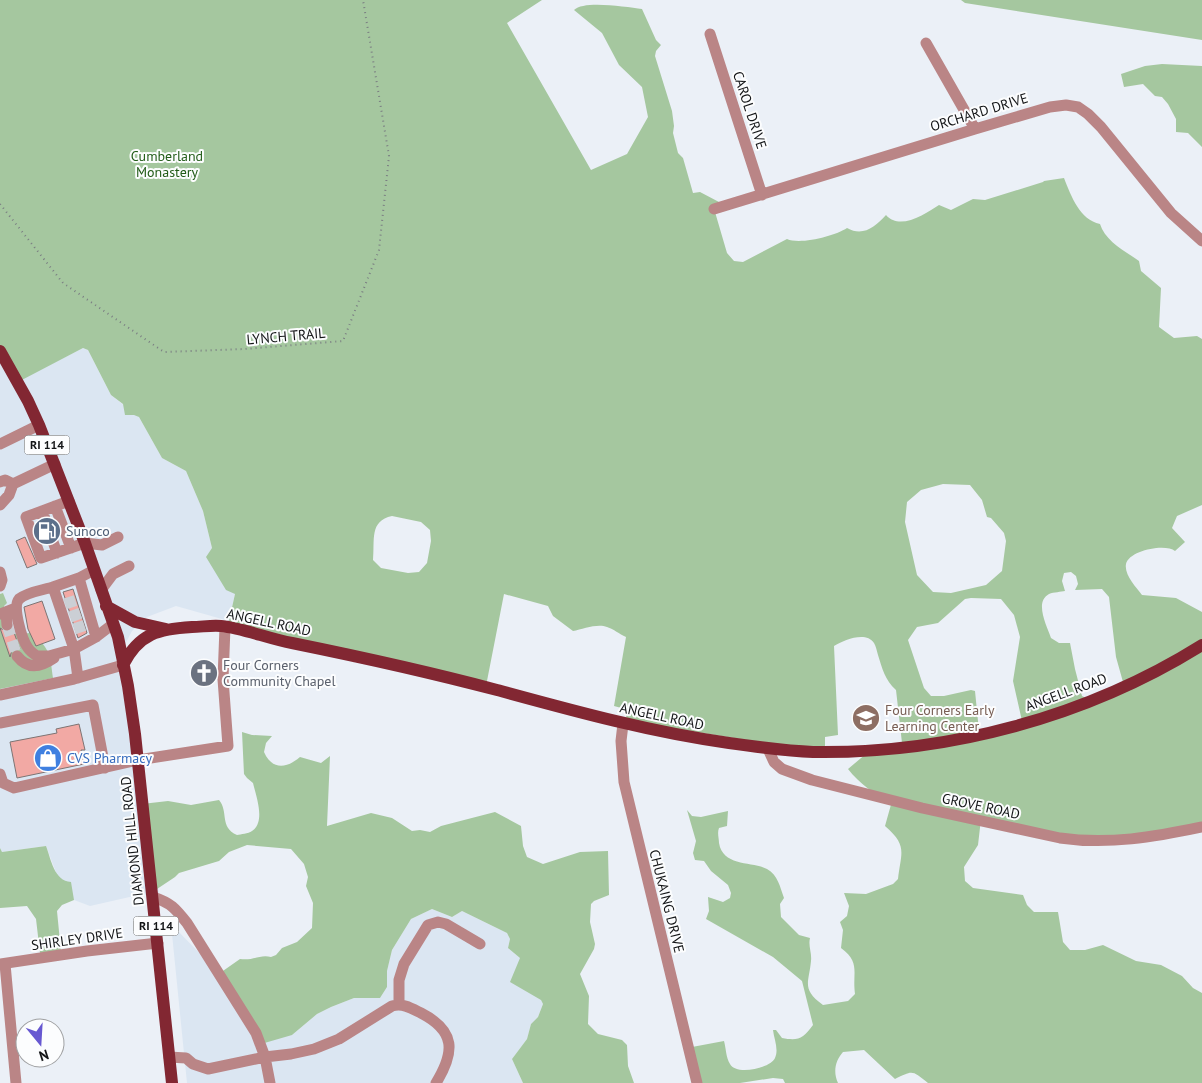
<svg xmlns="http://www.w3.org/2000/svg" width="1202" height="1083" font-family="'PT Sans',sans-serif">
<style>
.built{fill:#dbe6f2}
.green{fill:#a5c79f;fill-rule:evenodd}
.building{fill:#f2a9a4;stroke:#7d7473}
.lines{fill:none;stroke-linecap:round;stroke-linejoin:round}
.minor-tunnel{stroke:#cbcfd5;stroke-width:11;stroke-dasharray:11 5.5;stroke-linecap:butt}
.path{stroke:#7a7d82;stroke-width:2;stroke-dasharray:1 4;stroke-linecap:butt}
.minor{stroke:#ba8586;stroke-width:11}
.major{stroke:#822732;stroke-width:12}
.labels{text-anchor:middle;stroke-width:4;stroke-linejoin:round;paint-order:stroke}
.shield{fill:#fcfdfe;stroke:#595b5c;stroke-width:1}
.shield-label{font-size:12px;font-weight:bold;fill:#131517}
.street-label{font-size:14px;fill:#131517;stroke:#fcfdfe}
.park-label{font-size:14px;fill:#225c18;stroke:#fcfdfe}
.service-label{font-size:14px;fill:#4e5e75;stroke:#fcfdfe;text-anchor:start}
.worship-label{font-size:14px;fill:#5b616d;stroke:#fcfdfe;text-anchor:start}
.education-label{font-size:14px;fill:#785e54;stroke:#fcfdfe;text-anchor:start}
.shop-label{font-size:14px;fill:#366cbe;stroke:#fcfdfe;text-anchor:start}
</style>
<rect width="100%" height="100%" fill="#ebf0f7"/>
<path class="built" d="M83 348 88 350 111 395 139 417 162 458 186 471 203 511 212 548 235 594 229 621 176 606 147 617 132 631 122 650 159 893 134 896 90 906 74 900 64 882 57 875 46 846 2 852 0 848V689L53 677 12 634 6 616 3 593 0 594V349L18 381Z
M432 909 452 917 462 911 507 933 510 939 508 948 520 958 543 1004 538 1017 531 1024 527 1039 512 1059 523 1083H187L171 924 220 974 292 1035 317 1014 331 1007 354 998H380L387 987V971L392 950 411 919Z"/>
<path class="green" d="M0 0H542L507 23 591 170 627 154 648 117 642 87 619 65 602 33 574 10C584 0 626 7 642 9L656 40 661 45 656 51 655 56 672 111 674 126 673 133 678 153 683 158 693 193 700 192 719 202 715 212 727 253 734 261 743 262 787 239C800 245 835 236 847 228 863 237 875 227 886 215 900 231 925 214 939 205L951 210 973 199 985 200 1043 182 1044 181 1064 178C1071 196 1080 220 1100 224 1105 241 1125 251 1139 261L1141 271 1161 288 1159 327 1174 338 1197 336 1202 339V505L1177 516 1172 528 1185 542 1175 551C1166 543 1129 550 1126 564 1124 575 1136 587 1142 595L1176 598 1202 612V822C1160 833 1104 841 1061 836 1034 832 1007 825 981 819L978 845 964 867 965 881 973 888 1023 895 1027 905 1034 912H1058L1063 942 1070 950H1085L1103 945 1136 961 1161 965 1182 976 1193 988 1202 993V1083H928C912 1070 913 1070 895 1079L864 1050 843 1052C835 1061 833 1072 838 1083H785L783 1079 773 1078 740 1083H700L692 1047 724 1041C726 1048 726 1058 730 1064 736 1076 771 1068 775 1058 779 1049 774 1039 773 1030H776L782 1038C798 1041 803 1039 813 1025L802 981 773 957 706 919 709 911 708 897 723 902 730 898 731 893 728 885 711 871 704 861 695 860 693 853 696 841 687 810 692 816 701 817 728 811 727 826 719 828C717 833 719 838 719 843 723 867 752 861 767 869 778 875 780 887 784 898L780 904 781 917 799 935 810 938C808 946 812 953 811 961 809 983 801 989 823 1005L848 1001 855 994C852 972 861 963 841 948L843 930 840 922 847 916 849 906 844 893 866 894 893 884 898 879C901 852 908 846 885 826L892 801C873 794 860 784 848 769L867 753 902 743 896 690C885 680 882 668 878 655 877 652 876 646 874 643 866 631 844 640 834 646L838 735 825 737V747L798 748 627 721 625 709 614 706 626 637C619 634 614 629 607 627 598 623 583 629 573 631L553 616 548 606 504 594 486 686 232 623 229 621 235 594 226 590 206 557 212 548 203 511 186 471 162 458 139 417 134 415H125L123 404 111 395 88 350 83 348 18 382 0 349ZM943 484 970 485 982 500 987 517 991 518 1004 533 1006 541 1002 571 986 585 951 593 933 592 917 575 905 522 907 502 921 490ZM392 516 421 522 430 530 431 541 427 563 419 572 408 573 381 568 373 560C375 540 369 521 392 516ZM1071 572 1076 576 1078 584 1075 590 1102 589 1109 597 1116 657 1123 682 1086 698 1082 696 1075 669 1070 643H1059L1051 638C1047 626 1034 602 1049 594 1054 592 1061 592 1065 591L1062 581 1064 573ZM971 598 1001 599 1014 615 1020 637 1013 681 1022 721 979 731 975 691 971 690 944 696H931L924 688 908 640 917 627 938 623 965 599Z
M961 0H1202V40L965 3Z
M1162 64 1202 66V147L1188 133 1176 132V119L1168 104 1162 97 1155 96 1143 84 1124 87 1121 74 1145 66Z
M3 593 7 603 4 606 12 634 32 633C50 649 50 654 53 678L0 689V594Z
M242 732 252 735 272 736 266 743 264 752C272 770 286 769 300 757L321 763 330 756 327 826 371 813 392 818 412 831 420 830 430 832 441 826 495 812 521 826 523 846 527 857 543 864 580 852 608 851 609 895 594 901 591 904 590 922 595 944 594 949 580 974 589 996 588 1024 598 1034 622 1040 627 1045 628 1066 634 1083H523L512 1059 527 1039 531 1024 538 1017 543 1004 541 1000 510 982 520 958 508 948 510 939 507 933 462 911 452 917 432 909 411 919 392 950 387 971V987L380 998H354L331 1007 317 1014 292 1035 261 1044 220 973 240 959C253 961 260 954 271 957L276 955 282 948 297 942 312 928 313 903 306 886 308 877 304 864 291 849 247 845 229 852 219 861 179 873 175 877 157 889 142 804 168 801 191 805 219 800C229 812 219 827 237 835 241 834 248 834 252 831 266 822 256 796 253 783L247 778 244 774Z
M46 846C51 859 54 881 71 882L74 900 62 905 57 911 61 952 40 953 36 919 27 906 0 908V848L2 852Z"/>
<path class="building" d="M25 537 37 564 27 568 16 541Z
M73 589 87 633 78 638 63 592Z
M42 601 55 639 36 646 28 629 24 607Z
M0 628 7 632 13 630 20 649 12 650 10 657Z
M79 724 85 750H81L84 764 17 778 10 742 57 733 56 729Z"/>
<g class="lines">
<path class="minor-tunnel" d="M65 604 77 600
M70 617 81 613
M7 625 17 656
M74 629 86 625"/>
<path class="path" d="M0 204 63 283 164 352 244 349 343 341 379 250 389 156 363 0"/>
<path class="minor" d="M710 34 762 195
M926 43 975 129
M714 209 975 129 1050 107 1066 105 1078 107 1088 114 1101 127 1171 213 1202 241
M0 444 39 425
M0 482 5 480 13 484
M69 501 26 517 41 558 85 543 102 545 118 537
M0 505 9 495 13 484 55 464
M55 506 71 548
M42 511 47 524
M52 539 57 553
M94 570 79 578 96 637
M0 572 2 580 0 586
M53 587C43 590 27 592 19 599 12 607 22 640 28 648 30 651 34 654 37 656H49L74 649 53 587 79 578
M101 590 113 574 129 566
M6 612 7 625
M0 614 16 608
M17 656C28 670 41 667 54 658
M78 678 74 649 96 637 113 624
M0 695 74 679 123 665
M0 723 93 705 105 768
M623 724 621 741 624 782 697 1083
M768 749 774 762 782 769 812 780 922 808 1060 838C1108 845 1155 837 1202 827
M0 774 3 783 14 788 138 760 228 746 223 679 225 627
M153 897C171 903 175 908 187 923L256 1033 265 1057 270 1083
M0 964 87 951 158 943
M5 964 16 1083
M399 1004V980L404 964 428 925 438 922 446 924 480 944
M169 1057 186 1058 193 1064 208 1069 265 1057 291 1054 314 1049 339 1039 392 1006C403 1003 411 1008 421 1013 456 1031 455 1052 436 1083"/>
<path class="major" d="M0 351 28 401 39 425 85 543 118 637 128 686 135 734 172 1083
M106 606 135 622 166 629
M123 665C139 633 159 629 192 627 201 627 212 625 221 626 243 628 269 639 292 643 361 657 429 672 497 690 574 711 650 732 729 743 757 747 785 751 813 752 948 754 1087 717 1202 645"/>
</g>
<defs>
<symbol id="fuel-disc" viewBox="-11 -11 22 22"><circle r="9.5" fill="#5c6f8a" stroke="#fcfdfe"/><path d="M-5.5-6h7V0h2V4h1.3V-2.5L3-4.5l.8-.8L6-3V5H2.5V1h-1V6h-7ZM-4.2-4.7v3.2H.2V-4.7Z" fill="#fff"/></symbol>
<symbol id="church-disc" viewBox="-11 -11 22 22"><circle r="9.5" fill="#6b7280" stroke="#fcfdfe"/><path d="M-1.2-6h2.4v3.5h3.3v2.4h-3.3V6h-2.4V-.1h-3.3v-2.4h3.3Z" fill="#fff"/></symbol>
<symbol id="school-disc" viewBox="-11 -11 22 22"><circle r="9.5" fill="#8d6e63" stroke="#fcfdfe"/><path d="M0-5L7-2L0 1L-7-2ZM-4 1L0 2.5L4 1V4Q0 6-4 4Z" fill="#fff"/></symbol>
<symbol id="shop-disc" viewBox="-11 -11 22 22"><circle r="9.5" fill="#3f7fe0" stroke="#fcfdfe"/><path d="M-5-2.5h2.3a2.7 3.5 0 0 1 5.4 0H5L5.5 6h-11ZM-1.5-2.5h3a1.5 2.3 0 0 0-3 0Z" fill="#fff"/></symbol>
</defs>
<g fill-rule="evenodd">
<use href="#fuel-disc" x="31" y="515" width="32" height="32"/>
<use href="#church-disc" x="188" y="657" width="32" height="32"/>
<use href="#school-disc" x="850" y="702" width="32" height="32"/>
<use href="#shop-disc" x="32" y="742" width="32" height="32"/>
</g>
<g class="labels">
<g class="shield">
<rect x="24.5" y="435.5" width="45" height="19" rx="4"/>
<rect x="133.5" y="916.5" width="45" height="19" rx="4"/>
</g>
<g class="shield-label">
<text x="47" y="449">RI 114</text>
<text x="156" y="930">RI 114</text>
</g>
<g class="street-label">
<text transform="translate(750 110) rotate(72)" y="5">CAROL DRIVE</text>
<text transform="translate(979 112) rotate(-17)" y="5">ORCHARD DRIVE</text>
<text transform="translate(286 336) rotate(-5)" y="5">LYNCH TRAIL</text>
<text transform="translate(269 622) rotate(12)" y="5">ANGELL ROAD</text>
<text transform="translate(1066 692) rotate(-20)" y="5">ANGELL ROAD</text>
<text transform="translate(662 716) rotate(12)" y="5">ANGELL ROAD</text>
<text transform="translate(981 806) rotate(12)" y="5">GROVE ROAD</text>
<text transform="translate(132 841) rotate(-96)" y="5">DIAMOND HILL ROAD</text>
<text transform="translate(667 901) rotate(76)" y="5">CHUKAING DRIVE</text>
<text transform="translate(77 939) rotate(-8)" y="5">SHIRLEY DRIVE</text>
</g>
<g class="park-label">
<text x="167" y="161">Cumberland<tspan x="167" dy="16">Monastery</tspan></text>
</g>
<g class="service-label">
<text x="66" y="536">Sunoco</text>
</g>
<g class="worship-label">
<text x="223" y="670">Four Corners<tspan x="223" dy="16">Community Chapel</tspan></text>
</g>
<g class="education-label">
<text x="885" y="715">Four Corners Early<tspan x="885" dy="16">Learning Center</tspan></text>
</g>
<g class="shop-label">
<text x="67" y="763">CVS Pharmacy</text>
</g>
</g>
<g transform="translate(40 1043) rotate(162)"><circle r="24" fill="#fcfdfe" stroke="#9fa0a2"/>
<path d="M0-4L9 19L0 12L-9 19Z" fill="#6758d1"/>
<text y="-8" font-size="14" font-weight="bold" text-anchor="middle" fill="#131517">N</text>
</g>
</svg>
